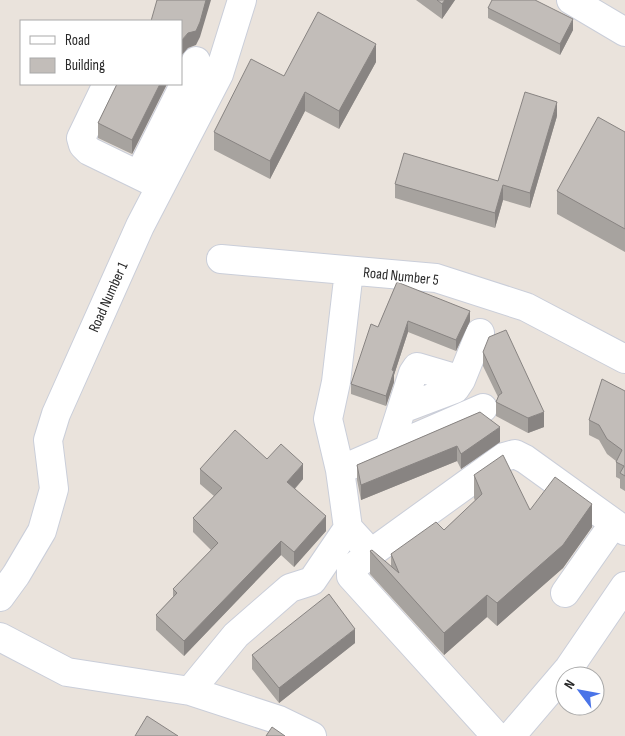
<svg xmlns="http://www.w3.org/2000/svg" width="625" height="736" font-family="'Sofia Sans Condensed',sans-serif">
<style>
.lines{fill:none;stroke-linecap:round;stroke-linejoin:round}
.minor-casing{stroke:#caced9;stroke-width:30}
.minor{stroke:#fff;stroke-width:28}
.wall{fill:#a7a39f}
.shaded-wall{fill:#888482}
.building{fill:#c2bdb9;stroke:#888482}
.labels{text-anchor:middle;stroke-width:4;stroke-linejoin:round;paint-order:stroke}
.street-label{font-size:15px;fill:#292929;stroke:#fff}
</style>
<rect width="100%" height="100%" fill="#eae3dc"/>
<g class="lines">
<defs>
<path id="minor" d="M571 0 625 32
M107 84 81 138 83 145 89 151 161 186
M139 175 196 61
M221 259 436 278 526 307 625 359
M461 380 480 333
M389 448 413 373 417 367 461 380 455 389 402 409
M340 470 483 408
M348 528 371 553 504 457 515 454 525 459 625 531
M371 553 351 569V576L496 736
M565 593 614 523
M0 597 16 575 42 531 54 489 48 440 56 414 140 226 219 74 242 0
M0 637 67 672 190 691 236 635 290 588 312 581 348 528 340 470 328 419 336 382 349 271
M190 691 279 720 312 736
M511 736 569 668 625 586"/>
</defs>
<use href="#minor" class="minor-casing"/>
<use href="#minor" class="minor"/>
</g>
<path class="wall" d="M416 0H455L442 19Z
M488 8 573 30 560 55 488 18Z
M376 62 339 129 305 111 270 179 214 150V132L284 76Z
M117 84H167L132 154 98 138V123Z
M557 116 530 208 503 200 495 228 395 198V184L498 181Z
M625 132V252L557 214V191Z
M397 282 470 321 456 351 408 332 394 375V382L386 406 351 394V384L378 327Z
M483 352 544 427 528 433 496 416V402L498 397 483 366Z
M625 391V491L620 488V479L616 477V461L607 454 599 440 589 435V420Z
M480 412 500 442 461 469 457 461 361 500 357 480V465Z
M267 459 303 479 295 489 326 531 294 567 281 555 184 656 156 630V615L173 597V589L211 550 193 532V518L214 496 200 484V469Z
M474 475 530 510 592 527 563 568 497 626 487 617 444 655 370 574V551L391 567V554L444 530 475 501 474 498Z
M355 643 279 703 252 669V655Z"/>
<path class="shaded-wall" d="M206 0H211L200 37 196 45 188 48 181 56V41L188 33Z
M445 0H455L442 19V4Z
M573 19V30L560 55V44Z
M376 44V62L339 129V111Z
M160 84H167L132 154V140Z
M305 92V111L270 179V161Z
M557 102V116L530 208V193Z
M503 185V200L495 228V213Z
M470 311V321L456 351V340Z
M408 321V332L394 375V382L386 406V396L392 370Z
M544 412V427L528 433V418Z
M500 427V442L461 469V454Z
M457 446V461L361 500V485Z
M303 464V479L287 497V482Z
M592 504V527L563 568 497 626V603Z
M326 516V531L294 567V552Z
M281 541V555L184 656V641Z
M487 595V617L444 655V633Z
M355 629V643L279 703V688Z"/>
<path class="building" d="M157 0H206L200 22 196 31 188 33 181 41V21H151Z
M437 0H445L442 4Z
M492 0H535L573 19 560 44 488 8Z
M318 12 376 44 339 111 305 92 270 161 214 132 251 59 284 76Z
M117 84H160L132 140 98 123Z
M525 92 557 102 530 193 503 185 495 213 395 184 404 153 498 181Z
M598 117 625 132V229L557 191Z
M397 282 470 311 456 340 408 321 392 370 394 371 386 396 351 384 371 324 378 327Z
M506 330 544 412 528 418 496 402 499 395 502 393 483 352 489 337Z
M602 379 625 391V476L620 473 624 466 616 462 622 450 607 439 599 425 589 420Z
M480 412 500 427 461 454 457 446 361 485 357 465Z
M235 430 267 459 281 444 303 464 287 482 326 516 294 552 281 541 184 641 156 615 177 593 173 589 218 543 193 518 222 488 200 469Z
M503 455 530 510 555 477 592 504 563 545 497 603 487 595 444 633 370 551 372 550 399 573 391 554 436 522 444 530 482 494 474 475Z
M329 594 355 629 279 688 252 655Z
M147 716 178 736H135Z
M272 727 285 736H266Z"/>
<g class="labels">
<g class="street-label">
<text transform="translate(401 276) rotate(6)" y="5">Road Number 5</text>
<text transform="translate(108 297) rotate(-66)" y="5">Road Number 1</text>
</g>
</g>
<rect x="20" y="20" width="162" height="65" fill="#ffffff" stroke="#a9a9a9"/>
<rect x="30" y="36" width="25" height="8" fill="#ffffff" stroke="#a9a9a9"/>
<text x="65" y="45" font-size="15" fill="#292929">Road</text>
<rect x="30" y="58" width="25" height="15" fill="#c2bdb9" stroke="#a9a9a9"/>
<text x="65" y="70" font-size="15" fill="#292929">Building</text>
<g transform="translate(580 691) rotate(302)"><circle r="24" fill="#ffffff" stroke="#a9a9a9"/>
<path d="M0-4L9 19L0 12L-9 19Z" fill="#4a74e8"/>
<text y="-8" font-size="14" font-weight="bold" text-anchor="middle" fill="#292929">N</text>
</g>
</svg>
